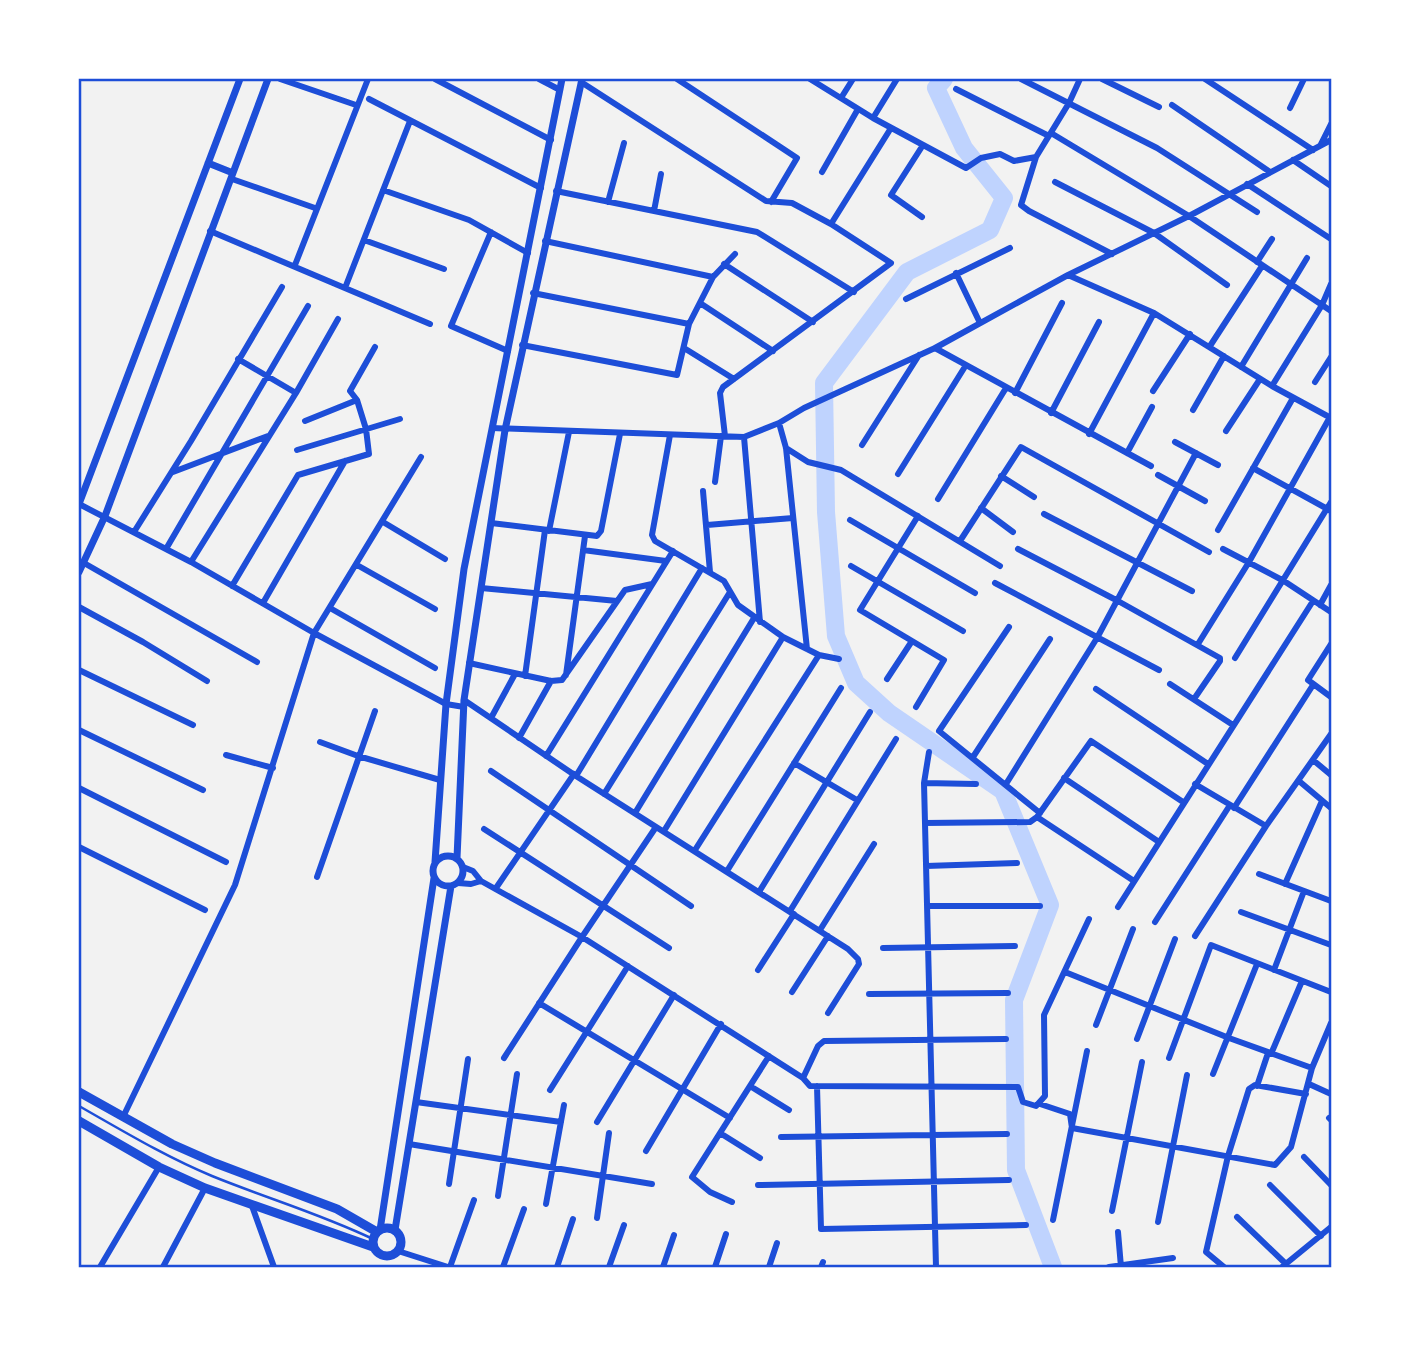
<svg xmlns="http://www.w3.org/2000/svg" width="1410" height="1346" font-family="Poppins,sans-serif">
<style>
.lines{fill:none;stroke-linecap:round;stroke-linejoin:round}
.river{stroke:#bfd3fe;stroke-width:18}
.service{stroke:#1d4ed8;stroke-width:2.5}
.minor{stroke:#1d4ed8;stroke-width:6}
.tertiary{stroke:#1d4ed8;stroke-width:7}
.secondary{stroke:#1d4ed8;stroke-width:9}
.neatline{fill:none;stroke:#1d4ed8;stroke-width:2.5}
</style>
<rect width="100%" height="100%" fill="#f2f2f2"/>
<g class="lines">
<path class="river" d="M944 79 936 88 964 148 1004 198 990 230 907 272 824 383 826 512 836 636 856 683 889 713 1003 791 1050 905 1014 1000 1016 1170 1053 1267"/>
<path class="service" d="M79 1106C123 1131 166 1157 212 1176 266 1198 321 1214 373 1239"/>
<path class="minor" d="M280 79 356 105
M435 79 551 140
M539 79 560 90
M677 79 797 158 771 202
M810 79 873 118 966 168 981 158 1000 154 1014 161 1036 157 1069 103 1080 79
M1021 79 1157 148 1257 212
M1102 79 1159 107
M1205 79 1313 150
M581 82 766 201 792 203 831 224 891 263 723 387 720 393 725 436
M956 89 1049 136
M841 98 853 79
M369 99 541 188
M1172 105 1270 172
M1290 108 1304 79
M873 118 897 79
M1051 133 1189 216 1331 311
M1321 144 1331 124
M1036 157 1021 205 1029 211 1112 254
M1293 160 1331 186
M822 172 858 109
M232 179 315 208
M1055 182 1154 233 1227 285
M1247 184 1331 239
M383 190 469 220 528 253
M556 191 757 232 854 292
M608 202 624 143
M654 211 661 174
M922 217 891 195 923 145
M831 224 891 128
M210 231 430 324
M491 232 451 326 508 351
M364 240 444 269
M545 241 713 277
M1257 262 1272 239
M724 264 813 322
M295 265 368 79
M956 273 980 323
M1068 275 1154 313 1272 386 1331 418
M345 288 410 121
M533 293 689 324
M906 299 1010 248
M700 303 773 351
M522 345 677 375 689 324 713 277 735 254
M1210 346 1262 266
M684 348 734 379
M935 348 1151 466
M238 359 296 393
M1241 367 1307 258
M1315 382 1331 357
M1272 386 1322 305 1331 284
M1153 391 1190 334
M1015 393 1062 303
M1193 410 1224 356
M1051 413 1099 322
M305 421 357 400 350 391 375 347
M779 423 786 448 807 649
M492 428 744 437 779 423 804 408 935 348 1068 275 1189 216 1331 140
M1226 431 1260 379
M1089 434 1154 313
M670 435 652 535 655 541 724 581 738 605 783 637 819 655 839 659
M744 437 760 622
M1175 442 1218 465
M862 445 919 355
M786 448 808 462 841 470 1000 566
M297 450 400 419
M1127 453 1152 407
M1253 468 1331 511
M173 472 268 436
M898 474 966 365
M1158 475 1205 501
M1001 476 1034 497
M715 482 721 436
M703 491 710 572
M938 499 1006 388
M79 504 191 562 314 633 446 704 464 707
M981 508 1013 532
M1044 514 1192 591
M850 520 975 593
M383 522 445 559
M491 523 597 536 601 531 620 434
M707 525 793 518
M1218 530 1293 398
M549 531 569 432
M134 532 191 441 282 287
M960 541 1021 447 1209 552
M166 549 308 306
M1018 549 1118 601 1220 658V661L1194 699
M1223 549 1284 581 1331 612
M583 550 666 561
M191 562 296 393 338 319
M84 563 257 662
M357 565 435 609
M851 566 963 631
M995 583 1159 670
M232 586 298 475 369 454 366 429 357 400
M481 588 617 601
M263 603 345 461
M1320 605 1331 585
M79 607 143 642 207 681
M330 608 435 668
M1009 627 939 731 1040 813
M1198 644 1249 562 1330 417
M1331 644 1308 680 1331 697
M1235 658 1331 502
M469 663 551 681 562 680 625 590 652 584
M79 670 193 725
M566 675 585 536
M525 676 545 530
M887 679 912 641
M1170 684 1233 725
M1096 689 1208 764
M464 700 576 776 848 949 858 959 859 964 828 1013
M916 707 944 660 860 610 918 516
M491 718 515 674
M79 730 203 790
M519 738 551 681
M320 742 358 756 440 780
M929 752 924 783 936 1267
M226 755 273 768
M546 756 673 551
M973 757 1050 639
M1313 760 1331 775
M794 763 857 800
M491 771 691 906
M576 776 702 568
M1064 778 1159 842
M1299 781 1331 808
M924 783 976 784
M1006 784 1097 638 1196 453
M1195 784 1266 826
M79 788 226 862
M604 794 730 592
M1234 808 1313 685
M635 813 754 618
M1037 817 1134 881
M925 823 1030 822 1037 817 1091 741 1183 802
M484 829 669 948
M664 831 783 637
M79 847 205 910
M695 850 819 655
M926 866 1017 863
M727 871 841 688
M1259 874 1331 901
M317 877 375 711
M481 881 582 937 803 1078 810 1086 1018 1087 1023 1102 1036 1106 1045 1096 1044 1015 1089 919
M458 883 471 884 481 881 473 871 463 867
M1285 884 1322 801
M496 888 574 774
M759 892 870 712
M927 906H1040
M1118 907 1313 601
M790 911 896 739
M1241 912 1331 945
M1155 922 1230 805
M820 930 874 844
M1195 936 1266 826 1331 734
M883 948 1015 946
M758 970 794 914
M1274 970 1304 891
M1065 972 1229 1038 1312 1068
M792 992 828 936
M869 994 1008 993
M539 1003 730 1118
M1096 1025 1133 929
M1137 1039 1175 939
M1271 1054 1302 981
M504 1058 582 937 656 827
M1169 1058 1211 945 1331 992
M1213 1074 1257 964
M803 1078 818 1046 824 1041 1006 1039
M1309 1084 1331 1094
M750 1086 789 1110
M817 1086 821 1229 1026 1225
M1257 1086 1268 1053
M550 1090 628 966
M416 1102 561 1122
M1040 1104 1070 1114 1072 1128 1275 1165 1291 1147 1312 1068 1331 1023
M123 1117 235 885 314 633 421 457
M1329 1118 1331 1120
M597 1122 674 995
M720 1133 760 1158
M781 1137 1007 1134
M409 1144 652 1184
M646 1151 721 1024
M1304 1157 1331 1185
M449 1184 468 1059
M758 1185 1009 1180
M1270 1185 1321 1236
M498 1196 517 1074
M732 1202 710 1192 692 1177 769 1056
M546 1204 564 1105
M252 1206 274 1267
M1112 1211 1142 1062
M1237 1217 1286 1264
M597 1218 609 1133
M1053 1220 1087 1051
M1158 1222 1187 1075
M1118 1232 1121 1267
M398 1251 448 1267
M100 1267 159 1167
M163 1267 205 1188
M450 1267 474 1200
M503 1267 524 1209
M557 1267 573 1219
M609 1267 624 1225
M663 1267 674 1235
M715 1267 726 1234
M769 1267 777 1243
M821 1267 823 1262
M1109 1267 1173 1258
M1224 1267 1206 1252 1228 1156 1249 1089 1255 1085 1306 1094
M1282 1267 1331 1227"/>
<path class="tertiary" d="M208 163 233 173
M79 504 240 79
M79 572 105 516 268 79
M433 871a15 15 0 1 1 30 0a15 15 0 1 1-30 0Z
M457 858 464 700 505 430 582 79
M435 862 446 704 464 569 562 79
M380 1230 434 878
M395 1230 451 886"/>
<path class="secondary" d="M79 1092 172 1144 215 1163 337 1209 377 1232
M79 1121 159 1167 205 1188 373 1247
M373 1242a14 14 0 1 1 28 0a14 14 0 1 1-28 0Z"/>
</g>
<rect width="1410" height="1346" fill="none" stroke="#ffffff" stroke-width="161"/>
<rect x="80" y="80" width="1250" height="1186" class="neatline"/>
</svg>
